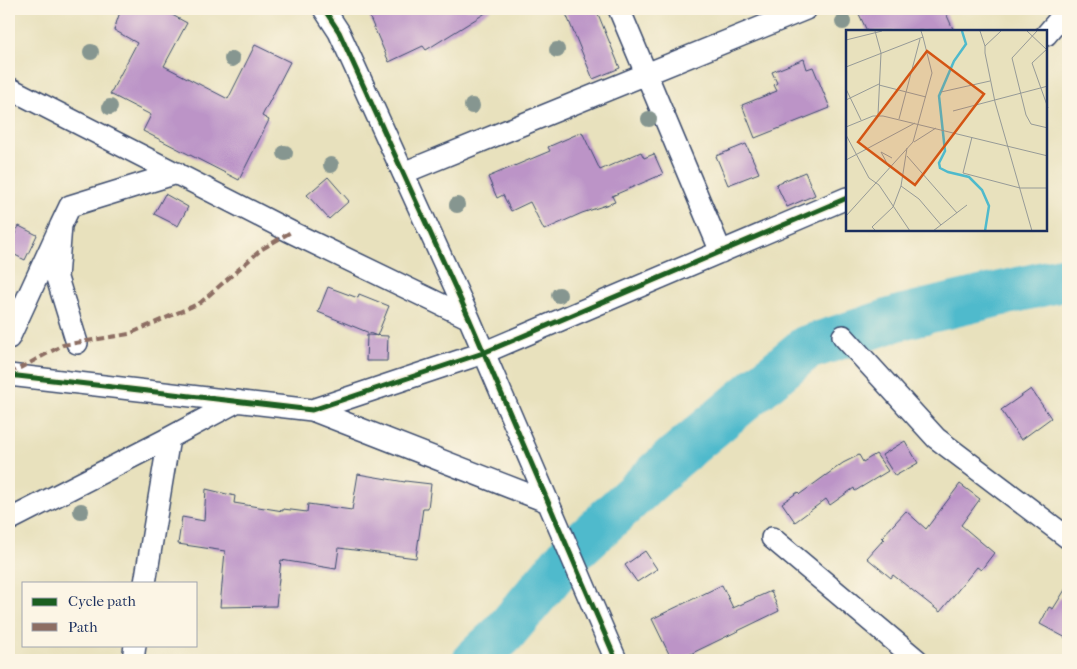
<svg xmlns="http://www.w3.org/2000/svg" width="1077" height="669" font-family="'IM FELL French Canon',serif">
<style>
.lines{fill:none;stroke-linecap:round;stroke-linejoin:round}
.river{stroke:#4fbacc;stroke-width:45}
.building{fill:#bc94c7}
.minor-casing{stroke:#3a4a6c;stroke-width:24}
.minor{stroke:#fff;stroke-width:21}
.quiet{stroke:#8d6e63;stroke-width:4;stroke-dasharray:8 4;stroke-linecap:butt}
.cycleway-casing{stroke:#fcf5e5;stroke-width:8}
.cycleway{stroke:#1b5e20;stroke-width:5}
.tree{fill:#869690}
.inset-river{fill:none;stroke:#4fbacc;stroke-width:2.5}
.inset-road{fill:none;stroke:#969a97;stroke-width:1}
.view{fill:#d45514;fill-opacity:0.15;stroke:#d45514;stroke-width:2.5}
.inset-edge{fill:none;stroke:#1b2f5e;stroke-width:2.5}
</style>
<rect width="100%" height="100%" fill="#fcf5e5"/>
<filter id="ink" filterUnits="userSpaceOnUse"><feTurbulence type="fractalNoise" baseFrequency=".02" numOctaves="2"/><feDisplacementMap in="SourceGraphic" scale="10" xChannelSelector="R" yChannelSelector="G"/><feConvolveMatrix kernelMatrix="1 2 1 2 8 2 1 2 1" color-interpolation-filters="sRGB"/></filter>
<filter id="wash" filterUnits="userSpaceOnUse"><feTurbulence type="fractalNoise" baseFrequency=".0096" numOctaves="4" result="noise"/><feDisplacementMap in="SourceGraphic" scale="20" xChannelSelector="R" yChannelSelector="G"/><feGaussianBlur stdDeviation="1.12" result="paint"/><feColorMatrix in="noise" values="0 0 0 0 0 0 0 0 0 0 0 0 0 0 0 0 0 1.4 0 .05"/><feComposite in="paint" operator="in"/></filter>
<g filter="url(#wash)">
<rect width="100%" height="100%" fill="#e8e1bd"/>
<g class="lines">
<path class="river" d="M475 660 503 634 570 554 673 459 806 348 902 317 1068 278"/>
</g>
<g id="blocks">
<path class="building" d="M121 9H161L187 23 164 66 228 99 255 45 290 62 262 116 269 120 239 180 143 131 151 115 110 94 137 43 114 30Z
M366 9H492L426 50 423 46 389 62Z
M564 9H596L620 68 593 79Z
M870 9H944L954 31H867L859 14Z
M804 59 807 69 813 67 830 108 755 138 742 105 777 91 774 85 777 83 772 72Z
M582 132 600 170 641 152 644 158 654 154 663 174 612 196 615 202 582 213 544 230 530 202 511 211 503 195 497 198 488 177 550 151 548 147Z
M746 144 759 173 728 185 716 156Z
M805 172 815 195 787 207 776 184Z
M328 177 349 201 329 219 307 195Z
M165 194 188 207 178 226 154 214Z
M19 226 37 235 25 260 9 252V245Z
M328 287 358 298 359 294 389 306 377 336 318 312Z
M367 335 388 336 387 361H366Z
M1031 389 1051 418 1021 440 1001 410Z
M905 441 918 463 895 476 882 455Z
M876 454 888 471 855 491 854 488 830 505 826 499 795 522 782 503 798 492 800 494 843 463 859 455 863 462Z
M358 474 405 482V481L431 484 428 508H423L416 558 339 548 336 569 281 560 276 606 220 607 225 551 178 544 182 517 204 521 206 489 235 496 234 503 283 511V509L307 512 308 504 352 510Z
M960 484 980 499 961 525 994 553 981 570 977 567 940 612 893 575 891 578 867 558 884 539 882 537 906 511 926 529Z
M645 551 657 569 637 582 625 565Z
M722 585 733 608 771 591 779 611 678 660H672L652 619Z
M1068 585V639L1040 624 1049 607 1053 609Z"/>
</g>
</g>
<g filter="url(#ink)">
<use href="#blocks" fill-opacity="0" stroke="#3a4a6c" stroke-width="1"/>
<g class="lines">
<defs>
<path id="minor" d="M324 9 339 32 469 318 616 660
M619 9 721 252
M1046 35 1068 9
M9 88 291 232 469 318
M403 173 806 9
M61 225 70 206 177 173
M843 336 936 438 1068 538
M9 338 61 225 57 278 77 343
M9 375 312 410 483 353 847 198
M312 410 548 502
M9 520 169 438 238 401
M772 538 917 660
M145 583 169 438
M133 660 135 645"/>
</defs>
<use href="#minor" class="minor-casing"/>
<use href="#minor" class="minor"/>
<path class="quiet" d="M9 374 63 345 129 334 200 303 262 249 291 232"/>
<defs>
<path id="cycleway" d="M324 9 339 32 469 318 616 660
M9 375 312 410 483 353 847 198"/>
</defs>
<use href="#cycleway" class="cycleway-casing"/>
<use href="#cycleway" class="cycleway"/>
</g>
<g class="tree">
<circle cx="843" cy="22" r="8"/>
<circle cx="557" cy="50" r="8"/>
<circle cx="91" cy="52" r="8"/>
<circle cx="232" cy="59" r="8"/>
<circle cx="472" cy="106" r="8"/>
<circle cx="110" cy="107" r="8"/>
<circle cx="649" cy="119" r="8"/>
<circle cx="285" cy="153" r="8"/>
<circle cx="331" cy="165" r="8"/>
<circle cx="457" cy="205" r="8"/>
<circle cx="559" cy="295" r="8"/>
<circle cx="81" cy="511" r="8"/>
</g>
</g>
<g transform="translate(846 30)">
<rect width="201" height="201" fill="#e8e1bd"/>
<path class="inset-river" d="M116 1 120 14 108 31 93 66 99 121 93 133 94 138 102 142 123 147 136 160 143 176 139 201"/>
<path class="inset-road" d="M29 1 35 23 32 85M134 1 139 16M155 1 139 16V23L149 72 186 201M181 1 200 19M191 1 166 28 180 85 185 94 202 98M0 10 36 1M202 18 186 33 202 78M0 37 77 7 75 1M33 55 80 67M0 59 15 90M95 62 144 51M0 70 33 54M107 81 202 56M53 89 74 9M0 97 27 86H37L202 126M0 105 23 148 33 155 64 201M126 107 117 143 174 158H202M68 112 90 98M61 126 111 183M0 130 69 93M43 137 35 122 46 128M55 156 73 169 95 195M0 186 67 112 86 43 77 7M30 201 26 197 47 177 55 156 61 118M87 201 121 175"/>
<path class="view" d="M81 21 138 64 69 155 12 112Z"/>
<rect width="201" height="201" class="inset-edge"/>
</g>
<rect width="1077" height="669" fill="none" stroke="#fcf5e5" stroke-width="30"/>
<rect x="22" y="582" width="175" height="65" fill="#fcf5e5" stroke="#a2a6af"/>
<rect x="32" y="598" width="25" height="8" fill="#1b5e20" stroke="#a2a6af"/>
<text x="68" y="606" font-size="15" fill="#1b2f5e">Cycle path</text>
<rect x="32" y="623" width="25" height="8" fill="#8d6e63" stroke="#a2a6af"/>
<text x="68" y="632" font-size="15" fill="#1b2f5e">Path</text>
</svg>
